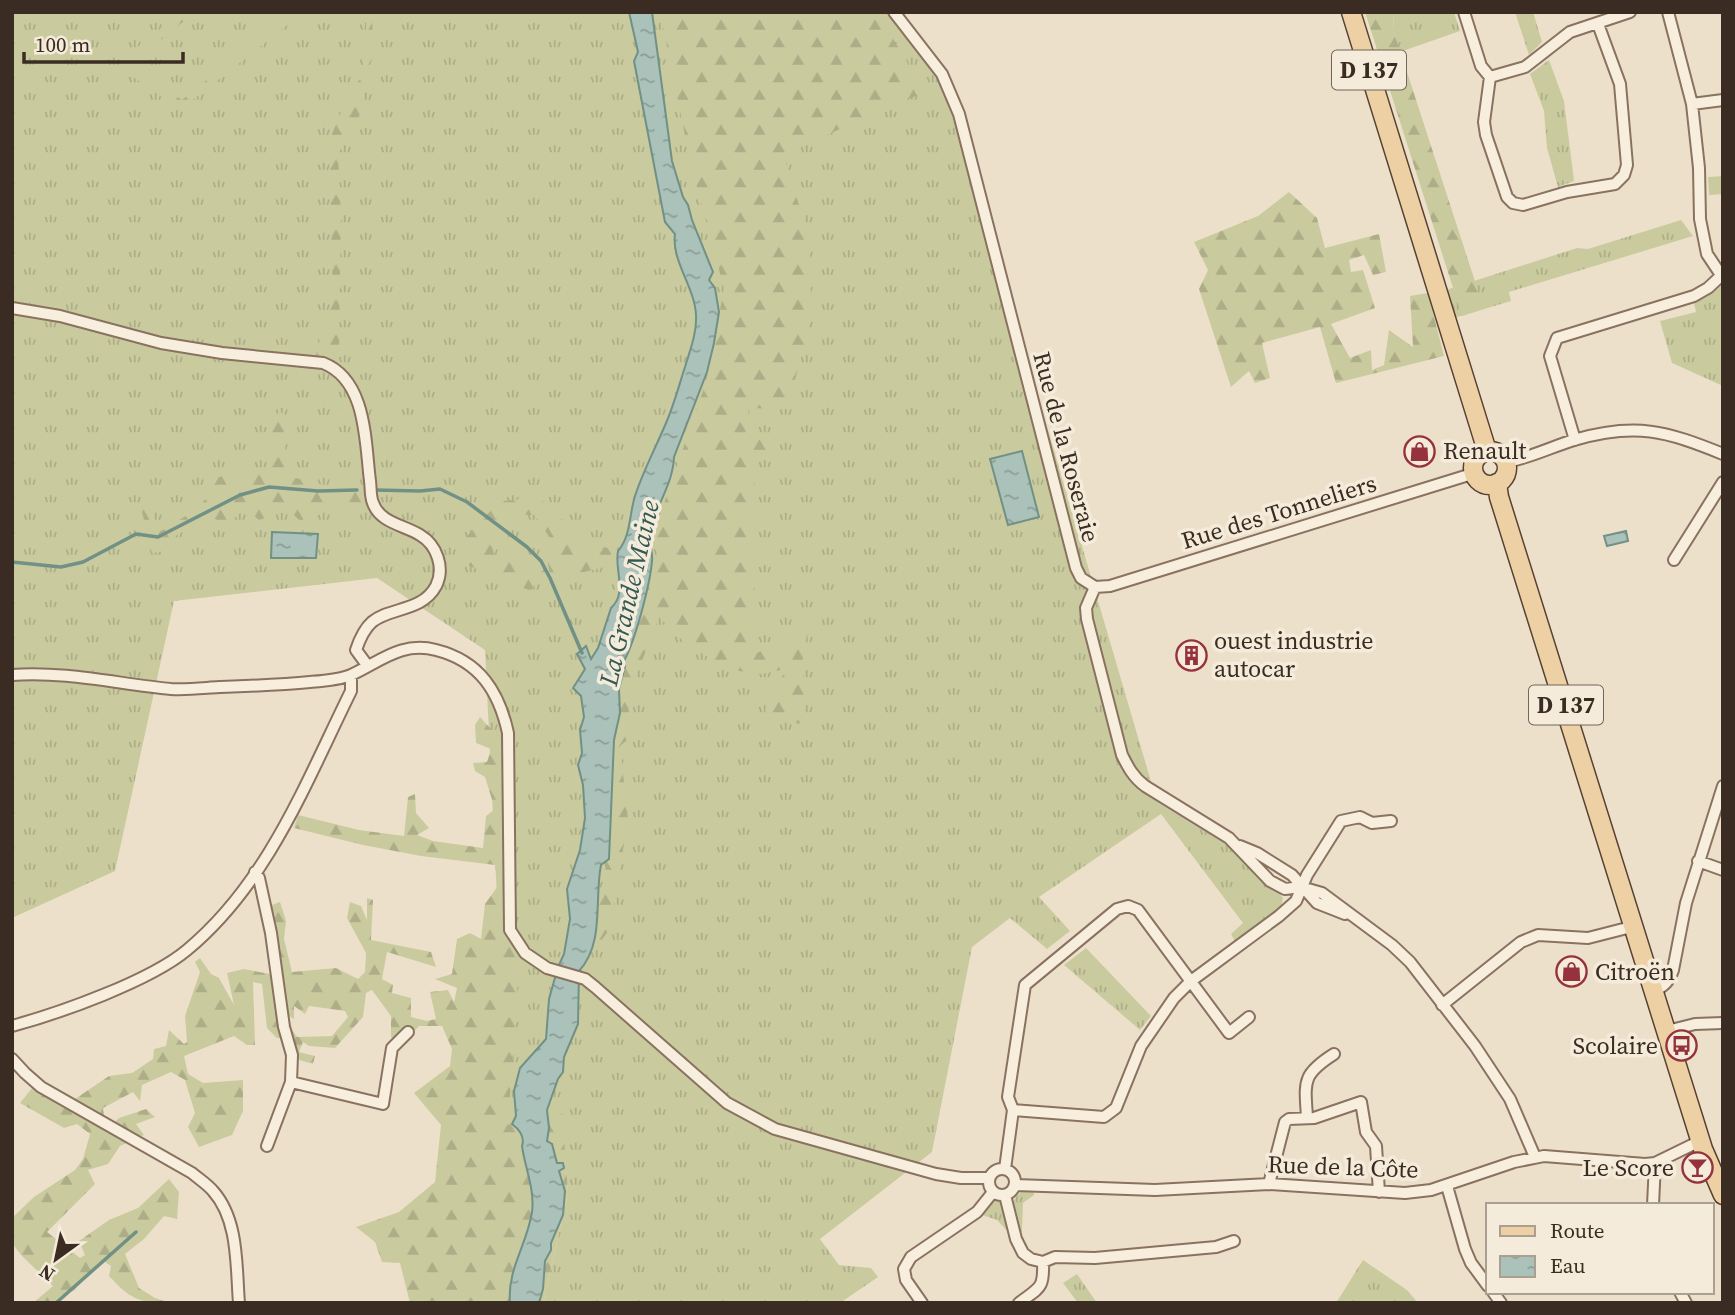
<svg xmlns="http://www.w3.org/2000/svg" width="1735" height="1315" font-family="'Source Serif 4',serif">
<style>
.grass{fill:url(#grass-tufts)}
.forest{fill:url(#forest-firs)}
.water{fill:url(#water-ripples);stroke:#719086;stroke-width:2}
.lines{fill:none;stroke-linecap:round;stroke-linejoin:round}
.stream{stroke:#719086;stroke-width:3.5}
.minor-casing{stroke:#89725f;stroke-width:14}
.primary-casing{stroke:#574133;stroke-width:21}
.minor{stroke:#f8eede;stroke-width:10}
.primary{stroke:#edd1a5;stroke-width:18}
.labels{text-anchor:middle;stroke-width:7;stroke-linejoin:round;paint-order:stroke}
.shield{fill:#f5ebda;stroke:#726559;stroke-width:2}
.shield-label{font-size:23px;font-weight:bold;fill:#3a2c22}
.street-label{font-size:24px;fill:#3a2c22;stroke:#f5ebda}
.poi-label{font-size:24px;fill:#3a2c22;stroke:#f5ebda;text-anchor:start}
.water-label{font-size:26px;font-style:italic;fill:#325953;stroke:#f5ebda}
</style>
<defs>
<pattern id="grass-tufts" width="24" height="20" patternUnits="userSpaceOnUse" patternTransform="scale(1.75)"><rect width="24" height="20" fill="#c9cb9e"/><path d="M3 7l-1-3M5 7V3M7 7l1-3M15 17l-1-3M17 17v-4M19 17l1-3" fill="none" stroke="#adae88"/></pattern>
<pattern id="forest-firs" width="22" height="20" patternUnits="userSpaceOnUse" patternTransform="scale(1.75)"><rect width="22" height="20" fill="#c9cb9e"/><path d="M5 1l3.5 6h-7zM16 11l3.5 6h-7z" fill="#adae88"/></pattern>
<pattern id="water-ripples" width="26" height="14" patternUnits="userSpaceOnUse" patternTransform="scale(1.75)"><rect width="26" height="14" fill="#aac2b9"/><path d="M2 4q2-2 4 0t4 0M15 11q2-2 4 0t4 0" fill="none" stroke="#8b9e96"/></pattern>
</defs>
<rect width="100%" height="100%" fill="#ede0ca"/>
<path class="grass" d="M12 12H888L946 82 1157 802 1235 850 1261 880 1277 891 1283 898 1281 908 1236 943 1231 934 1243 923 1161 814 1039 897 1070 931 1047 949 1010 918 972 947 932 1152 820 1239 839 1265 871 1268 878 1277 840 1303H543L568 1193 560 1098 508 1126 485 650 377 578 174 601 115 871 12 918Z
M1393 12H1454L1460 31 1400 52 1394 32Z
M1515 12H1533L1542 42 1529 55Z
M1549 60 1564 101 1574 181 1558 187 1547 148 1544 111 1530 74Z
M1723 176V194L1709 195 1708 177Z
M1681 220 1693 236 1509 292 1511 301 1454 318 1446 290 1577 248 1588 249Z
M1723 284V386L1672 363 1660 321 1696 312 1694 303 1707 297Z
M1086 948 1151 1016 1140 1030 1064 965Z
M1024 1190 1034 1191V1195L1023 1203 1022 1232H1018C1014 1214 1005 1202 1024 1190Z
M993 1199 999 1200 1004 1207 1010 1234 997 1220 979 1214Z
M1363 1260 1407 1290 1418 1303H1336Z
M1077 1274 1097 1303H1078L1063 1283Z"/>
<path class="forest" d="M182 12H195L139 58 135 66 127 68V55Z
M291 12H304L180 110 129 74 136 71 182 100Z
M367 12H372L373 50 359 117 338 154 341 214 339 349 322 370 314 363 324 323 333 303 329 141 350 91 363 76Z
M660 12H877L925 92 783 154 810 240 811 321 787 409 749 408 745 440 773 436 779 440 756 459 750 556 757 606 751 626 756 653 807 635 803 654 804 716 799 724 765 711 786 669 761 674 732 670 687 645 659 617 627 700 633 735 620 746 628 819 610 929 597 946 588 945 593 919 606 873 601 835 614 815 603 796 613 702 644 583 658 570 655 529 707 380 724 288 691 165Z
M1365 12H1393L1394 32 1484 309 1462 316Z
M1289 192 1317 218 1325 248 1379 234 1386 272 1373 275 1364 255 1349 260 1351 272 1363 270 1375 308 1331 324 1350 358 1371 350 1372 370 1384 365 1389 330 1413 347 1410 296 1428 293 1444 356 1336 383 1320 327 1262 343 1270 378 1255 383 1249 371 1231 387 1199 289 1208 270 1194 242 1258 216Z
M279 411 288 417 285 444 288 476 346 491 362 486 367 511 358 515 348 504 330 505 322 513 302 523 289 510 259 520 245 509 226 525 209 516 172 538 165 551 152 553 142 512 146 502 161 531 189 514 206 499 205 490 217 477 266 471 271 426Z
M534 482 542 501 561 517 576 542 625 551 623 565H612L576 574 550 575 546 551 553 543 535 515 500 514 488 529 494 554 519 561 529 555H545V575L538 579 531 591 462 563 468 550V535L500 501 517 500Z
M480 717 501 740 506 854 519 964 508 1125 561 1097 568 1193 543 1303H410L400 1263 382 1262 375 1242 356 1227 399 1212 435 1182 441 1125 414 1093 450 1066 452 1049 442 1026H419L402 1044 391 1037V1016L372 990 366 993 363 1017 335 1048 309 1046 303 1042 299 1052 315 1056 313 1064 296 1059 288 1024 297 1037 332 1036 348 1017 345 1011 309 1006 305 1014 294 1006V1019L287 1015 269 906 280 902 286 921 284 939 292 972 336 968 358 979 365 972 366 953 347 918 350 902 361 906 367 920V898L373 900 371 940 431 952 436 967 387 952 382 979 393 985 392 993 411 998V1017L427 1021 436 1019 430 992 448 990 454 1002 457 988 435 979 452 974 457 939 470 933 481 939 485 904 500 883 495 865 421 856 363 845 294 828 298 815 359 830 404 836 408 797 415 794 416 813 429 828 417 835 433 841 483 848 486 816 495 809 485 777 475 771 473 763 487 762 491 749 476 743 475 725Z
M200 958 211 974 219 978 234 1005 227 973 244 969 270 974 282 1038H277L267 1028 262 984 253 982 255 1045H247L234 1036 184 1056 188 1074 203 1083 243 1080V1111L232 1135 199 1147 188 1127 195 1113 185 1080 171 1072 142 1085 140 1101 133 1092 103 1108 106 1131 119 1118 146 1109 155 1117 136 1124 144 1135 120 1146 108 1164 88 1170 95 1184 47 1232 80 1258 85 1255 79 1241 109 1220 138 1208 169 1179 179 1192 177 1219 164 1216 144 1239 125 1254 139 1288 155 1298 170 1303C139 1303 130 1299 109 1276L111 1266 105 1262 88 1274 74 1291 68 1292 56 1303H33L53 1286 21 1255 12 1243V1218L34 1197 75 1170 83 1159 90 1134 77 1124 64 1128 20 1103 33 1087 66 1109 75 1099 109 1076 132 1073 153 1059 154 1049 166 1046 169 1030 184 1044 187 1042 185 1016 200 972 195 962Z"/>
<path class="water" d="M629 12H652L672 161 683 197 688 205 692 220 713 272 709 280 715 288 719 312 714 343 707 372 674 457C673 487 652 509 650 539 650 546 653 554 652 561 650 585 635 641 624 661L625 666 619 689 620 713 614 740 609 859 601 865C594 899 605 943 579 971L578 1024 564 1057 563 1072 558 1079 547 1110 549 1128 547 1141 552 1144 557 1163H563L564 1168 559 1171 565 1191 563 1215 551 1243V1250L545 1261 543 1289 539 1303H510C507 1269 527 1245 532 1212 535 1190 525 1168 522 1146 525 1137 520 1130 512 1124L516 1116 514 1091 520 1068 546 1039 549 999 558 967 564 954 570 919 567 889 580 850 585 818 583 785 578 765 582 753 580 730 584 717 581 696 573 688 585 669 577 654 586 646 591 659 598 648 611 608C628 593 614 569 618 551 631 536 629 515 635 496 643 471 656 447 666 423 674 405 679 385 685 367 690 350 697 333 696 315 695 288 671 260 675 234L665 222 634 61 638 52Z
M1022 451 1039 517 1008 525 990 459Z
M1626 531 1628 541 1607 546 1604 536Z
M272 532 318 534 316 558H271Z"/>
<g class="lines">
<path class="stream" d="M374 490 420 491 440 489 467 502 527 547 541 561 550 578 582 653
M12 562 61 567 83 562 136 534 158 537 240 495 269 487 318 491 357 490
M56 1303 136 1232"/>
<defs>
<path id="minor" d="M894 12 942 74 959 114 1076 568 1081 578 1095 587 1086 608 1087 619 1122 755C1128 767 1133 777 1145 786L1229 838 1270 881 1285 889 1301 887 1322 893 1392 945 1410 962 1475 1046 1510 1099 1535 1157
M1464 12 1481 66 1490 77
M1668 12 1692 104 1699 168 1700 219 1707 254 1721 275
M1490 77 1484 122 1486 135 1507 197 1513 203 1523 205 1567 192 1615 184 1624 175 1627 165 1620 84 1598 24
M1490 77 1525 67 1570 32 1630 12
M1692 104 1723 100
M12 308 60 316 161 343 222 353 323 363C367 380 365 442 370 481 371 488 370 496 373 503 380 523 404 525 420 535 437 545 445 568 436 586 422 612 390 607 372 622 364 629 359 641 356 650L367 665
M1575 440 1550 356 1557 338 1694 296 1708 288 1723 274
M1506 462C1530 458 1551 447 1574 440 1636 422 1666 431 1723 454
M1674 560 1723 482
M1095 587 1110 586 1475 473
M12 675C66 671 118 684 171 689 187 690 203 688 219 687 249 686 280 685 310 682 323 681 339 680 351 675 380 662 401 641 436 650 480 661 499 692 508 733L510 930 525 953 547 968 585 979 595 987 727 1103 775 1129 936 1174 961 1178H989
M1240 846 1257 853 1292 875 1317 903 1345 914
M1698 861 1723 870
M255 872 259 878 271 933 284 1027 292 1055 291 1082
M1654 991C1665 986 1669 981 1673 970L1686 903 1723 786
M1442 1005 1521 942 1538 935 1588 938 1635 926
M12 1026C60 1013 150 981 187 950 268 883 306 782 351 691V675
M1667 1031 1695 1024 1723 1023
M12 1059 25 1073 41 1087 192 1173C199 1179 207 1184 213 1191 239 1220 236 1267 239 1303
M1013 1110 1104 1117 1116 1108 1141 1046 1174 998 1191 981 1279 916 1296 901 1307 875 1341 821 1360 817 1372 823 1391 821
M1307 1118C1305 1082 1301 1075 1334 1054
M267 1146 291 1082 383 1104 392 1048 408 1032
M989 1182a13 13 0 1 1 26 0a13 13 0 1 1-26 0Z
M1005 1169 1013 1110 1008 1097 1025 985 1117 909 1128 906 1138 910 1229 1033 1249 1017
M1269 1184 1285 1122 1289 1119 1314 1118 1361 1102 1366 1132 1376 1146 1379 1192
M1016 1185 1155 1190 1269 1184 1405 1193 1431 1190 1514 1162 1544 1156 1645 1164 1655 1163 1700 1141
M1447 1186 1465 1249 1471 1263 1488 1286
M1005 1195 1016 1239 1023 1253 1031 1259 1043 1262 1055 1257 1095 1258 1216 1247 1234 1241
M1653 1205 1655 1163
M1493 1292 1501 1303
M1680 1292 1686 1303
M922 1303 906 1280 904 1269 911 1257 977 1212 993 1192
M1019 1303C1040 1287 1044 1289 1043 1262"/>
<path id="primary" d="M1351 12 1487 451
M1473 468a17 17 0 1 1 34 0a17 17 0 1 1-34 0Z
M1497 483 1499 497 1703 1149 1723 1195"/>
</defs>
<use href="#minor" class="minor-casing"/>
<use href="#primary" class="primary-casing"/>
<use href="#minor" class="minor"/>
<use href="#primary" class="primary"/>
</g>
<defs>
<symbol id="shop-ring" viewBox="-11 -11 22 22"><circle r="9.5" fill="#f5ebda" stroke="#95323b" stroke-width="1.5"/><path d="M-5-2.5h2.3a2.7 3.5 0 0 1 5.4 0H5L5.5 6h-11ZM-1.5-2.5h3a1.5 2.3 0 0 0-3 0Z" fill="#95323b"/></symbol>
<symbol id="building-ring" viewBox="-11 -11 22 22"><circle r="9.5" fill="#f5ebda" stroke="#95323b" stroke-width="1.5"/><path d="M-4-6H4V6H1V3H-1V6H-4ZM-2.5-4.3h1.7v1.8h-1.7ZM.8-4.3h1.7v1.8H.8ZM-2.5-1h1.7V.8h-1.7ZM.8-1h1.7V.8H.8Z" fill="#95323b"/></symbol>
<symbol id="bus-ring" viewBox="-11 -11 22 22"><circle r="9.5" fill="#f5ebda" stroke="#95323b" stroke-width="1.5"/><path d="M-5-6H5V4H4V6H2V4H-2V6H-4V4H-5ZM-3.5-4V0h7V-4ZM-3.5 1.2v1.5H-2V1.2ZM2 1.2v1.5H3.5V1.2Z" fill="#95323b"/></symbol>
<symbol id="bar-ring" viewBox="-11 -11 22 22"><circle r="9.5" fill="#f5ebda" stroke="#95323b" stroke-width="1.5"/><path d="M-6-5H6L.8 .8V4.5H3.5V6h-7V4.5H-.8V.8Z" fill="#95323b"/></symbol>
</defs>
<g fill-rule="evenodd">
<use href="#shop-ring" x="1402" y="434" width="35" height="35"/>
<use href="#building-ring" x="1174" y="638" width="35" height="35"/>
<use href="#shop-ring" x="1554" y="954" width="35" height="35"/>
<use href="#bus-ring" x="1664" y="1028" width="35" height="35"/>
<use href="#bar-ring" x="1680" y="1150" width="35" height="35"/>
</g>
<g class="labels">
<g class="shield">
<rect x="1332" y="50.5" width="74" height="39" rx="5"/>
<rect x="1529" y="685.5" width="74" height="39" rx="5"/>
</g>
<g class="shield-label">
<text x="1369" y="78">D 137</text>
<text x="1566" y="713">D 137</text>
</g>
<g class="street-label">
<text transform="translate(1066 447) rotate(75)" y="8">Rue de la Roseraie</text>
<text transform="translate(1279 512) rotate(-17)" y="8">Rue des Tonneliers</text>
<text transform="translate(1343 1167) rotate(2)" y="8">Rue de la Côte</text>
</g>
<g class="poi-label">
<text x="1443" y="459">Renault</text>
<text x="1214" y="649">ouest industrie<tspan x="1214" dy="28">autocar</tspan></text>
<text x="1595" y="980">Citroën</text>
<text x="1658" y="1054" text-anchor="end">Scolaire</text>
<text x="1674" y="1176" text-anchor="end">Le Score</text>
</g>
<g class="water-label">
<text transform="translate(629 593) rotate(-77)" y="9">La Grande Maine</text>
</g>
</g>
<rect width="1735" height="1315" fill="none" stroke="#3a2c22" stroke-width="28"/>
<rect x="1486" y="1203" width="228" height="91" fill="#f5ebda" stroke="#aa9f90" stroke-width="2"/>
<rect x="1500" y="1226" width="35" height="10" fill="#edd1a5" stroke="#aa9f90" stroke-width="2"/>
<text x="1550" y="1238" font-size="21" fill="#3a2c22">Route</text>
<rect x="1500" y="1256" width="35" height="21" fill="url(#water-ripples)" stroke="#aa9f90" stroke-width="2"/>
<text x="1550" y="1273" font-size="21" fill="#3a2c22">Eau</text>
<g transform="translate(56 1259) rotate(213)" stroke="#f5ebda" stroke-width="5" paint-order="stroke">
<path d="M0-5L12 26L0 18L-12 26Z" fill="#3a2c22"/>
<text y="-10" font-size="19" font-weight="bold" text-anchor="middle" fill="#3a2c22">N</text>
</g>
<path d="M24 52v10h159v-10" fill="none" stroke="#3a2c22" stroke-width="3.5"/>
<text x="35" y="52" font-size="21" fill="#3a2c22" stroke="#f5ebda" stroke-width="5" paint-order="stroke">100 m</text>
</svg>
